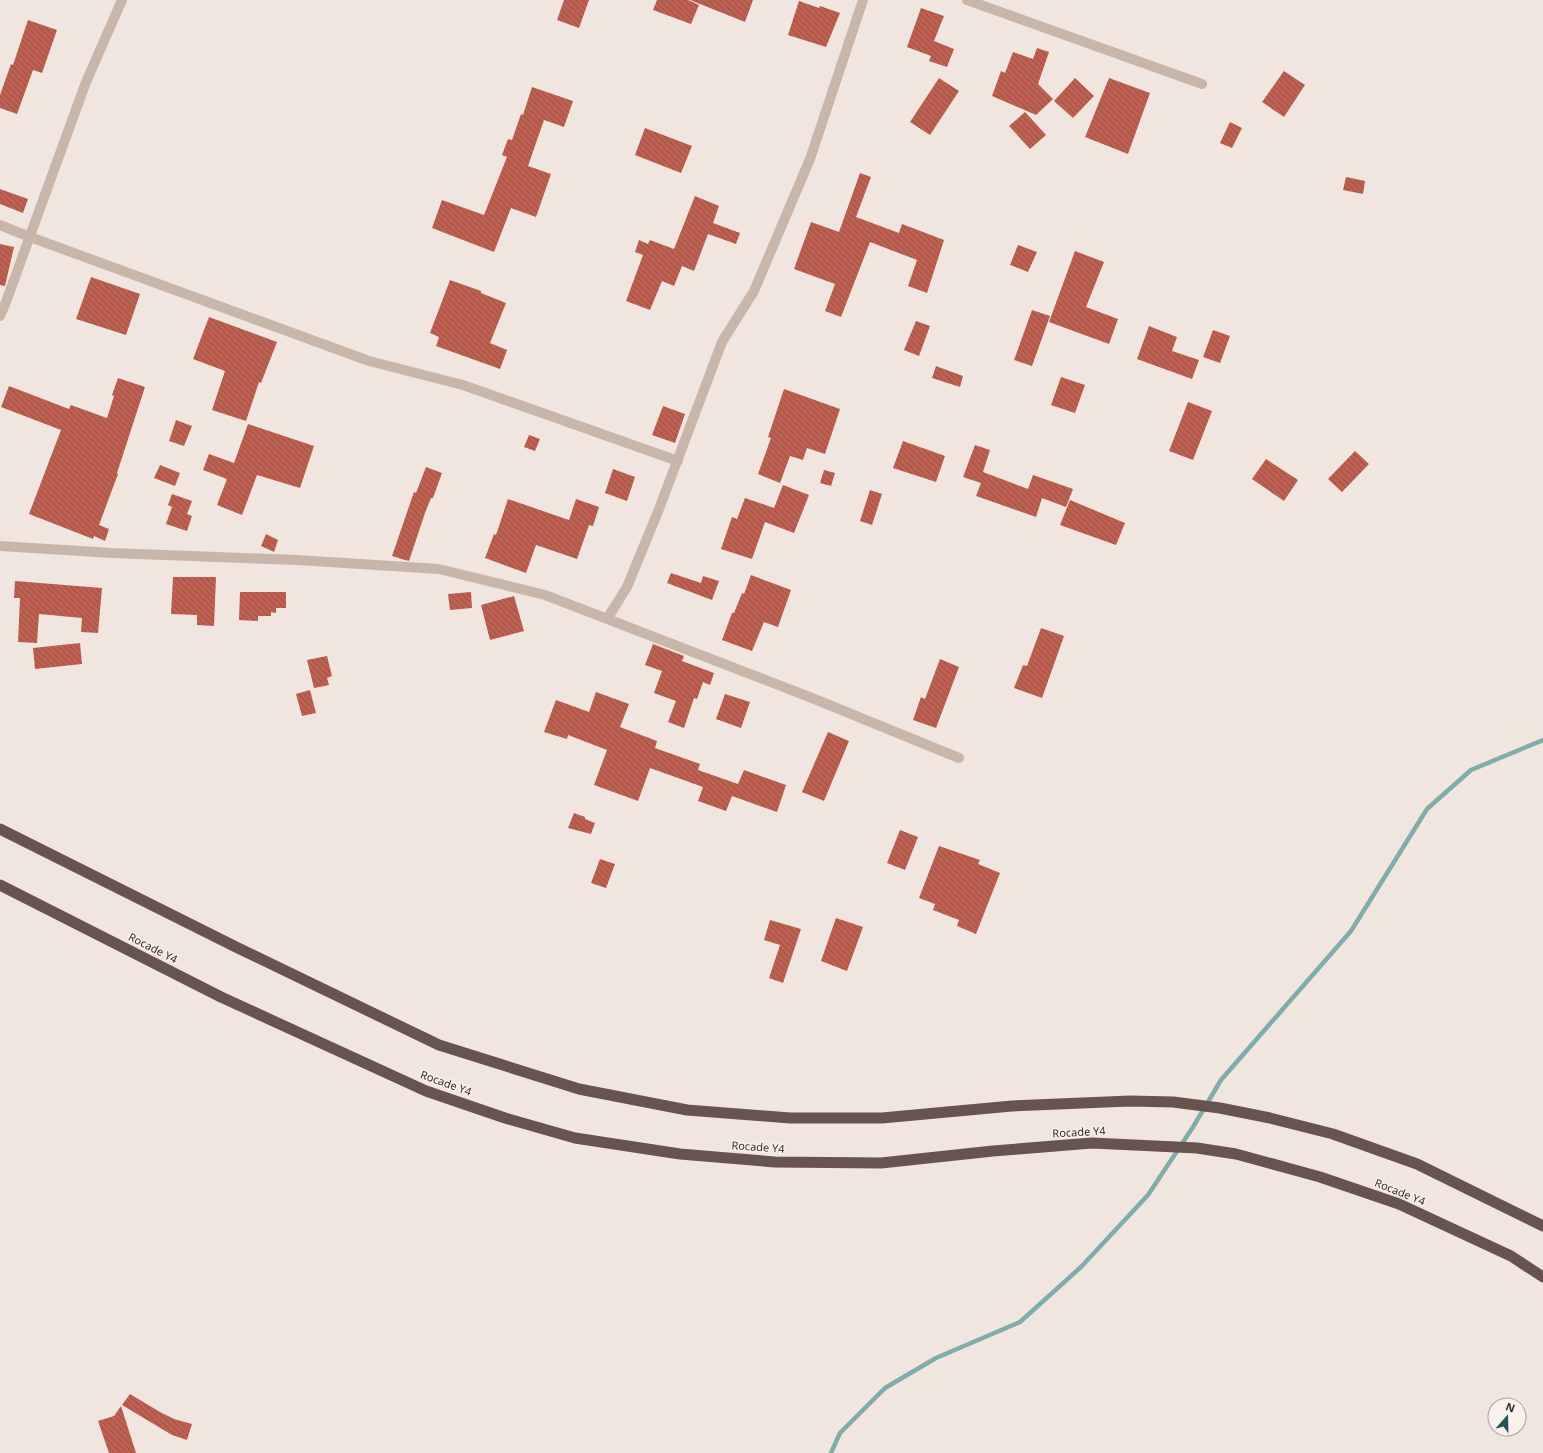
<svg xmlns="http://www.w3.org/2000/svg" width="1543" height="1453" font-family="'Noto Sans',sans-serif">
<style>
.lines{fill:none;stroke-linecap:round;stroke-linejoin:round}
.stream{stroke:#80aca9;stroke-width:4.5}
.building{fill:url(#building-back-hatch)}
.minor{stroke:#c8b6ab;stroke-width:10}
.trunk{stroke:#68544f;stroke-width:11}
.labels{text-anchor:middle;stroke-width:3;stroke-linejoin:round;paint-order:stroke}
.street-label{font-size:11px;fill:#372d2a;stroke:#f9f1eb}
</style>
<defs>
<pattern id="building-back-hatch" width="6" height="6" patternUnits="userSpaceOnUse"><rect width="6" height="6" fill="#bd6051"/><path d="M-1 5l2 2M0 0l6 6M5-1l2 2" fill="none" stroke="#9a5043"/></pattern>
</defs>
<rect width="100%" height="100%" fill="#f1e6df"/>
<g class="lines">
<path class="stream" d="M831 1453 840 1433 885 1388 936 1358 1020 1322 1081 1267 1148 1195 1193 1127 1221 1080 1351 931 1427 809 1471 770 1543 740"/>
</g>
<path class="building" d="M564 0H589L579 28 557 20Z
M657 0H688L699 5 691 24 653 10Z
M690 0H753L745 22Z
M799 1 819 8 820 6 840 13 826 47 788 35Z
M921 8 944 16 934 41 954 49 947 67 929 61 931 56 907 47Z
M28 20 57 30 42 73 33 70 17 114 0 108V95L11 64 13 65Z
M1037 48 1049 52 1038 84 1053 99 1036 115 992 96 1001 71 1005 73 1013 52 1033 59Z
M1284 71 1305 85 1284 117 1262 102Z
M939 78 959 91 930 135 910 122Z
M1075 78 1094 96 1073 118 1054 101Z
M1109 78 1150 93 1128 154 1085 137Z
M532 87 573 101 564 127 544 120 528 166 551 174 536 217 511 208 494 252 432 228 442 200 484 215 507 157 502 155 508 139 512 140 521 114 523 115Z
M1025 112 1046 135 1030 149 1009 126Z
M1230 122 1242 128 1232 148 1220 143Z
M645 128 692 146 681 173 635 155Z
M860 173 871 177 856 217 899 233 902 224 944 240 927 293 908 286 917 260 870 242 841 317 825 311 835 284 794 269 811 222 839 232Z
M1346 177 1365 181 1363 194 1343 190Z
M0 189 28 199 23 213 0 204Z
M695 196 719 206 713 223 740 233 736 244 708 234 694 271 682 266 674 286 662 281 650 310 626 301 643 255 635 252 639 240 648 244 650 240 674 249Z
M0 244 14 247 5 286 0 285Z
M1018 245 1037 252 1028 272 1010 265Z
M1075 251 1104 262 1086 307 1118 319 1109 344 1049 322Z
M91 277 140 294 126 335 76 319Z
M450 280 481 291V293L506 303 490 343 507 350 500 369 436 346 439 337 430 333Z
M1032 310 1050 316 1032 366 1014 360Z
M209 317 277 342 261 383 259 382 246 421 212 410 225 371 193 359Z
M916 321 930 326 919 356 904 350Z
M1149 326 1177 337 1172 351 1199 360 1192 379 1137 359Z
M1213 330 1230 336 1220 363 1203 357Z
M936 366 963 376 960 387 932 378Z
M1061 377 1085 385 1075 413 1051 405Z
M118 378 145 387 117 473 118 474 99 525 109 529 105 541 94 536 93 539 29 514 61 430 1 407 9 386 69 409 71 405 107 418 114 396 112 395Z
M784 389 840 409 825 454 807 448 803 460 790 456 780 483 758 474 771 438 768 437Z
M1188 402 1212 411 1193 460 1169 451Z
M663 406 685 414 675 443 652 435Z
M176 420 192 426 184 446 169 441Z
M248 424 314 446 300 488 257 475 242 515 217 505 227 479 203 470 209 454 234 463Z
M529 435 540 439 535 451 524 447Z
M903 441 945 456 936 482 893 468Z
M975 445 990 450 983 472 1028 489 1033 475 1073 489 1066 507 1042 498 1036 517 976 496 981 483 963 477Z
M1355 451 1369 464 1342 492 1328 479Z
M1266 459 1298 480 1284 501 1252 479Z
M160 465 180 473 175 486 154 478Z
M426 467 442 473 433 498H431L425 513 409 561 405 560 392 556 414 492 416 493Z
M613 469 635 477 627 501 605 493Z
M824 470 835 473 831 486 820 483Z
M783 485 809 495 794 533 765 522 752 559 721 549 732 517 737 519 745 498 774 508Z
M870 490 882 494 872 525 860 521Z
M172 494 192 501 187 514 192 516 187 531 166 524 172 507 168 505Z
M508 499 569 520 576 499 599 507 593 526 589 525 577 559 536 545 526 573 485 558 494 534 496 535Z
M1070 500 1125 523 1116 545 1060 525Z
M266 534 278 540 274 552 261 546Z
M671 573 701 583 703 576 719 581 712 600 667 583Z
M751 575 791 590 778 627 764 622 752 651 722 640 732 613H734L742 593 744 594Z
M173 577H216L214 626 197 625V615L171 614Z
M15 581 102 588 98 633 81 632 82 618 39 614 37 643 18 642 20 598H14Z
M240 592H286V608H276V613L271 612V616H258V621L239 620Z
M471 592 472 608 450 610 448 594Z
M514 596 524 631 490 640 481 605Z
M1041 628 1064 636 1042 698 1014 688 1023 665 1027 666Z
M80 643 82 664 35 669 33 648Z
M653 644 684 656 682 661 714 673 710 685 703 682 697 699 694 698 684 728 668 722 676 701 654 693 662 671 645 665Z
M327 656 332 676 327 678 329 685 314 688 307 660Z
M940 659 959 667 936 728 913 720 921 697 925 699Z
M310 690 316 713 302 716 296 694Z
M596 692 629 704 620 727 657 741 655 748 700 764 698 770 738 784 744 770 786 785 777 812 732 796 726 811 698 801 703 787 650 768 638 801 594 785 607 750 568 735 567 739 544 732 556 700 589 712Z
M725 694 750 702 741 728 716 719Z
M828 732 849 741 824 801 802 792Z
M574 813 585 817V819L595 823 591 834 568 828Z
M900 830 918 837 905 870 887 863Z
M939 846 980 860 978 864 1000 873 976 934 957 926 959 920 933 910 935 904 919 898Z
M600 859 615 864 606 888 591 883Z
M836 918 863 927 847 971 821 961Z
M770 920 801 929 783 983 769 978 780 945 764 940Z
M130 1394 160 1412 174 1419 192 1424 187 1440 172 1435 122 1405Z
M121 1406 136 1453H109L98 1421 114 1416Z"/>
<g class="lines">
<path class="minor" d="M967 0 1202 84
M0 225 30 237 369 361 463 385 678 461
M0 316 6 302 86 82 122 0
M0 546 112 553 297 560 439 569 545 595 812 698 959 758
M607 619 627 587 659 509 722 342 754 291 810 159 863 0"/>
<path class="trunk" d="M0 829 238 948 439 1045 579 1089 687 1110 790 1118H882L1012 1106 1130 1101 1173 1102 1220 1108 1270 1118 1333 1134 1417 1164 1543 1226
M0 885 221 997 426 1091 505 1118 575 1138 680 1154 775 1162 881 1163 993 1151 1092 1143 1197 1148 1236 1154 1320 1177 1399 1204 1511 1256 1543 1277"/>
</g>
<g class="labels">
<g class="street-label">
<text transform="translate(153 948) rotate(27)" y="4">Rocade Y4</text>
<text transform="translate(446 1083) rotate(20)" y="4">Rocade Y4</text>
<text transform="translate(1079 1132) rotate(-3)" y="4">Rocade Y4</text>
<text transform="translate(758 1147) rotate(4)" y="4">Rocade Y4</text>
<text transform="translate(1400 1192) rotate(22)" y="4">Rocade Y4</text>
</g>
</g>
<g transform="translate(1507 1417) rotate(20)"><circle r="19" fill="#f9f1eb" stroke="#aba39e"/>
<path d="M0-3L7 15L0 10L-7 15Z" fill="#225554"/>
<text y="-6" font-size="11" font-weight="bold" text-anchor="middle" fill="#372d2a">N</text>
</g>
</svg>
